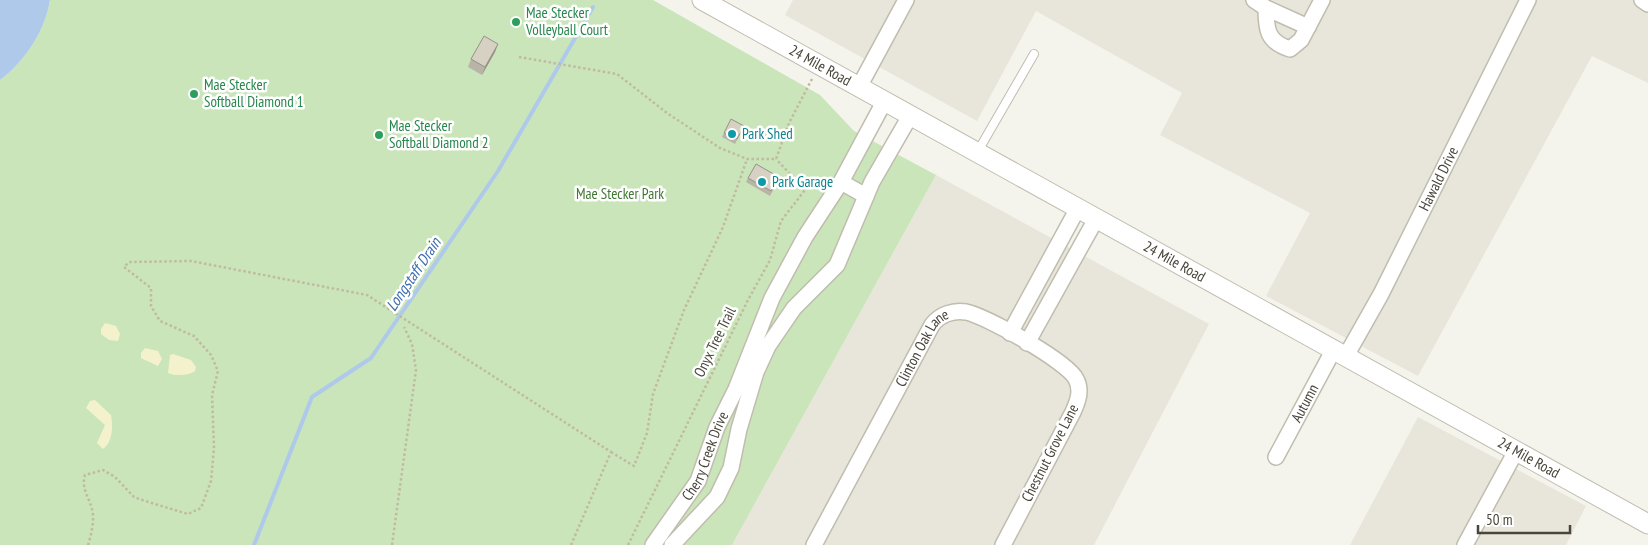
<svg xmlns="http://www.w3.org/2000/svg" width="1648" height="545" font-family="'PT Sans Narrow',sans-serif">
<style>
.residential{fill:#e8e6db}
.green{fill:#cae5b9}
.sand{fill:#f4f2cd}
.water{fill:#afc9eb}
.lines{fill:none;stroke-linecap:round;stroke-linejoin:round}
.stream{stroke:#afc9eb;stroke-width:4}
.service-casing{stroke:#c0bdaf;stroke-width:10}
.minor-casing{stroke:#c0bdaf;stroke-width:18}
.tertiary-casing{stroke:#c0bdaf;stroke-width:21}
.path{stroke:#c0baa2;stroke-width:2.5;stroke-dasharray:2.5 2.5;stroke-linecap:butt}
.service{stroke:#fff;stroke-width:8}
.minor{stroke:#fff;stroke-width:15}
.tertiary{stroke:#fff;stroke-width:19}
.wall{fill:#b8b4a8}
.shaded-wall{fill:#969288}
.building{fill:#d6d1c3;stroke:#969288}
.leisure-dot{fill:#2e9e5b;stroke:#fff;stroke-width:2}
.culture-dot{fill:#0f9aa8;stroke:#fff;stroke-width:2}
.labels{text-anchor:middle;stroke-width:5;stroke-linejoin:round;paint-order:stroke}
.leisure-label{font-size:15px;fill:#27864d;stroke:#fff;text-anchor:start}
.street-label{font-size:15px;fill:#49453a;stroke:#fff}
.culture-label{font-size:15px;fill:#0d838f;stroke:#fff;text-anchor:start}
.park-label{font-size:15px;fill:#417732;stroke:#fff}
.water-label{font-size:16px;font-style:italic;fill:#3c6bac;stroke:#fff}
</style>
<rect width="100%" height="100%" fill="#f5f4ec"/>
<path class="residential" d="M793 0H1648V83L1592 56 1418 376 1266 296 1310 213 1160 135 1182 93 1036 11 977 121 785 15Z
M936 175 1209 324 1094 545H732Z
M1418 417 1586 506 1566 545H1350Z"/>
<path class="green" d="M50 0H653L820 95 854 131 936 175 732 545H0V80C25 61 45 31 50 0Z"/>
<path class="sand" d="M105 323 116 326 120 334 118 341 109 340 101 334V329Z
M145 348 158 351 162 359 158 366 141 358V353Z
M173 354 191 360 196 367 195 371C189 376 173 376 168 373L170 355Z
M95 400 111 415C113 426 113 442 103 449L97 443 105 425 86 408 90 401Z"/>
<path class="water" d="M0 0H50C45 31 25 61 0 80Z"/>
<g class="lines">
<path class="stream" d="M254 545 312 397 371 358 498 171 593 7"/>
<defs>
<path id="service" d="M978 151 1034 54"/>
<g id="minor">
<path d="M1254 0 1266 8 1308 27"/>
<path d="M1642 0 1648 4"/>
<path d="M1266 8C1266 29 1267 42 1290 49L1301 40 1322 0"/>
<path d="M859 87 906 0"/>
<path d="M841 182 866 196"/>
<path d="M1010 333 1078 208"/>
<path d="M1027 343 1096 219"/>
<path id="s1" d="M1346 356 1381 294 1528 0"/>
<path id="s2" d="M1276 457 1334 349"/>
<path id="s3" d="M653 545 698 481 717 427 736 389 772 298 805 237 841 182 884 102"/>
<path d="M672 545 717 497 731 468 739 429 756 372 768 346 794 308 837 265 872 182 910 116"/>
<path id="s4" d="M814 545 932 325C940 314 954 310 966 312 986 316 1068 362 1076 379 1082 390 1078 401 1073 412L1003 545"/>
<path d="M1465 545 1516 451"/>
</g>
<g id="tertiary">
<path id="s5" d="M702 0 1648 524"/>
</g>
</defs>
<use href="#service" class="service-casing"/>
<use href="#minor" class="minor-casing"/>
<use href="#tertiary" class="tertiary-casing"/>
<path class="path" d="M519 57 617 74 667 113 720 148 747 159H776L789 123 813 77
M611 452 634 466 647 433 653 394 684 310 723 227 747 159
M88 545C91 535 95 520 92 509 89 497 81 489 85 475L103 470 115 477 134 497 145 501 188 514 201 508 211 481 214 448 212 395 218 371 211 355 194 336 160 321 151 306V288L124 267 129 262 191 261 367 295 611 452 571 545
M392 545 416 370 412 344 404 327
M628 545 748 300 770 260 781 221 805 190 776 159"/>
<use href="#service" class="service"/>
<use href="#minor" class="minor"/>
<use href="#tertiary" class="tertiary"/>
</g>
<path class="wall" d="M498 44 495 52 482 75 468 67 471 59Z
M744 126 735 144 722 137 724 133Z
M748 178 778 181 770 196 746 182Z"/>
<path class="shaded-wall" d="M498 44 495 52 482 75 485 67Z"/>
<path class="building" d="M484 36 498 44 485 67 471 59Z
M731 119 744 126 737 139 724 133Z
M756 164 779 177 771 191 748 178Z"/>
<g class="leisure-dot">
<circle cx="516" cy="22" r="5"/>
<circle cx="194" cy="94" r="5"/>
<circle cx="379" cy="135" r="5"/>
</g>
<g class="culture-dot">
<circle cx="732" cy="134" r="5"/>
<circle cx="762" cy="182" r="5"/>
</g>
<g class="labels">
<g class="leisure-label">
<text x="526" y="18">Mae Stecker<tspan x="526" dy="17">Volleyball Court</tspan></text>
<text x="204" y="90">Mae Stecker<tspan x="204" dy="17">Softball Diamond 1</tspan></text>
<text x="389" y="131">Mae Stecker<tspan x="389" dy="17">Softball Diamond 2</tspan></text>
</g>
<g class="street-label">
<text dy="5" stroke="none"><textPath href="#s5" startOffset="135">24 Mile Road</textPath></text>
<text dy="5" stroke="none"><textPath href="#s1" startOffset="200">Hawald Drive</textPath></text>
<text dy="5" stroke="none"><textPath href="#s5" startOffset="540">24 Mile Road</textPath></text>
<text transform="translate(715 342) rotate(-64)" y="5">Onyx Tree Trail</text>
<text dy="5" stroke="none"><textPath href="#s4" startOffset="225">Clinton Oak Lane</textPath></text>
<text dy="5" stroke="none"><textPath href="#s2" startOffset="61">Autumn</textPath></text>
<text transform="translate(1050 453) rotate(-63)" y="5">Chestnut Grove Lane</text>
<text dy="5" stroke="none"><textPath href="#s3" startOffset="104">Cherry Creek Drive</textPath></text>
<text dy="5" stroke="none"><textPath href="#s5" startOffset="945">24 Mile Road</textPath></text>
</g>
<g class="culture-label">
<text x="742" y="139">Park Shed</text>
<text x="772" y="187">Park Garage</text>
</g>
<g class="park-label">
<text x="620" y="199">Mae Stecker Park</text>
</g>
<g class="water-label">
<text transform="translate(413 274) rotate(-56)" y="6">Longstaff Drain</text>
</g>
</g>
<path d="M1478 525v8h92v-8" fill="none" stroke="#49453a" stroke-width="2.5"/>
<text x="1486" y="525" font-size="15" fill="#49453a" stroke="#ffffff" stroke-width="4" paint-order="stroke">50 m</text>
</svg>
